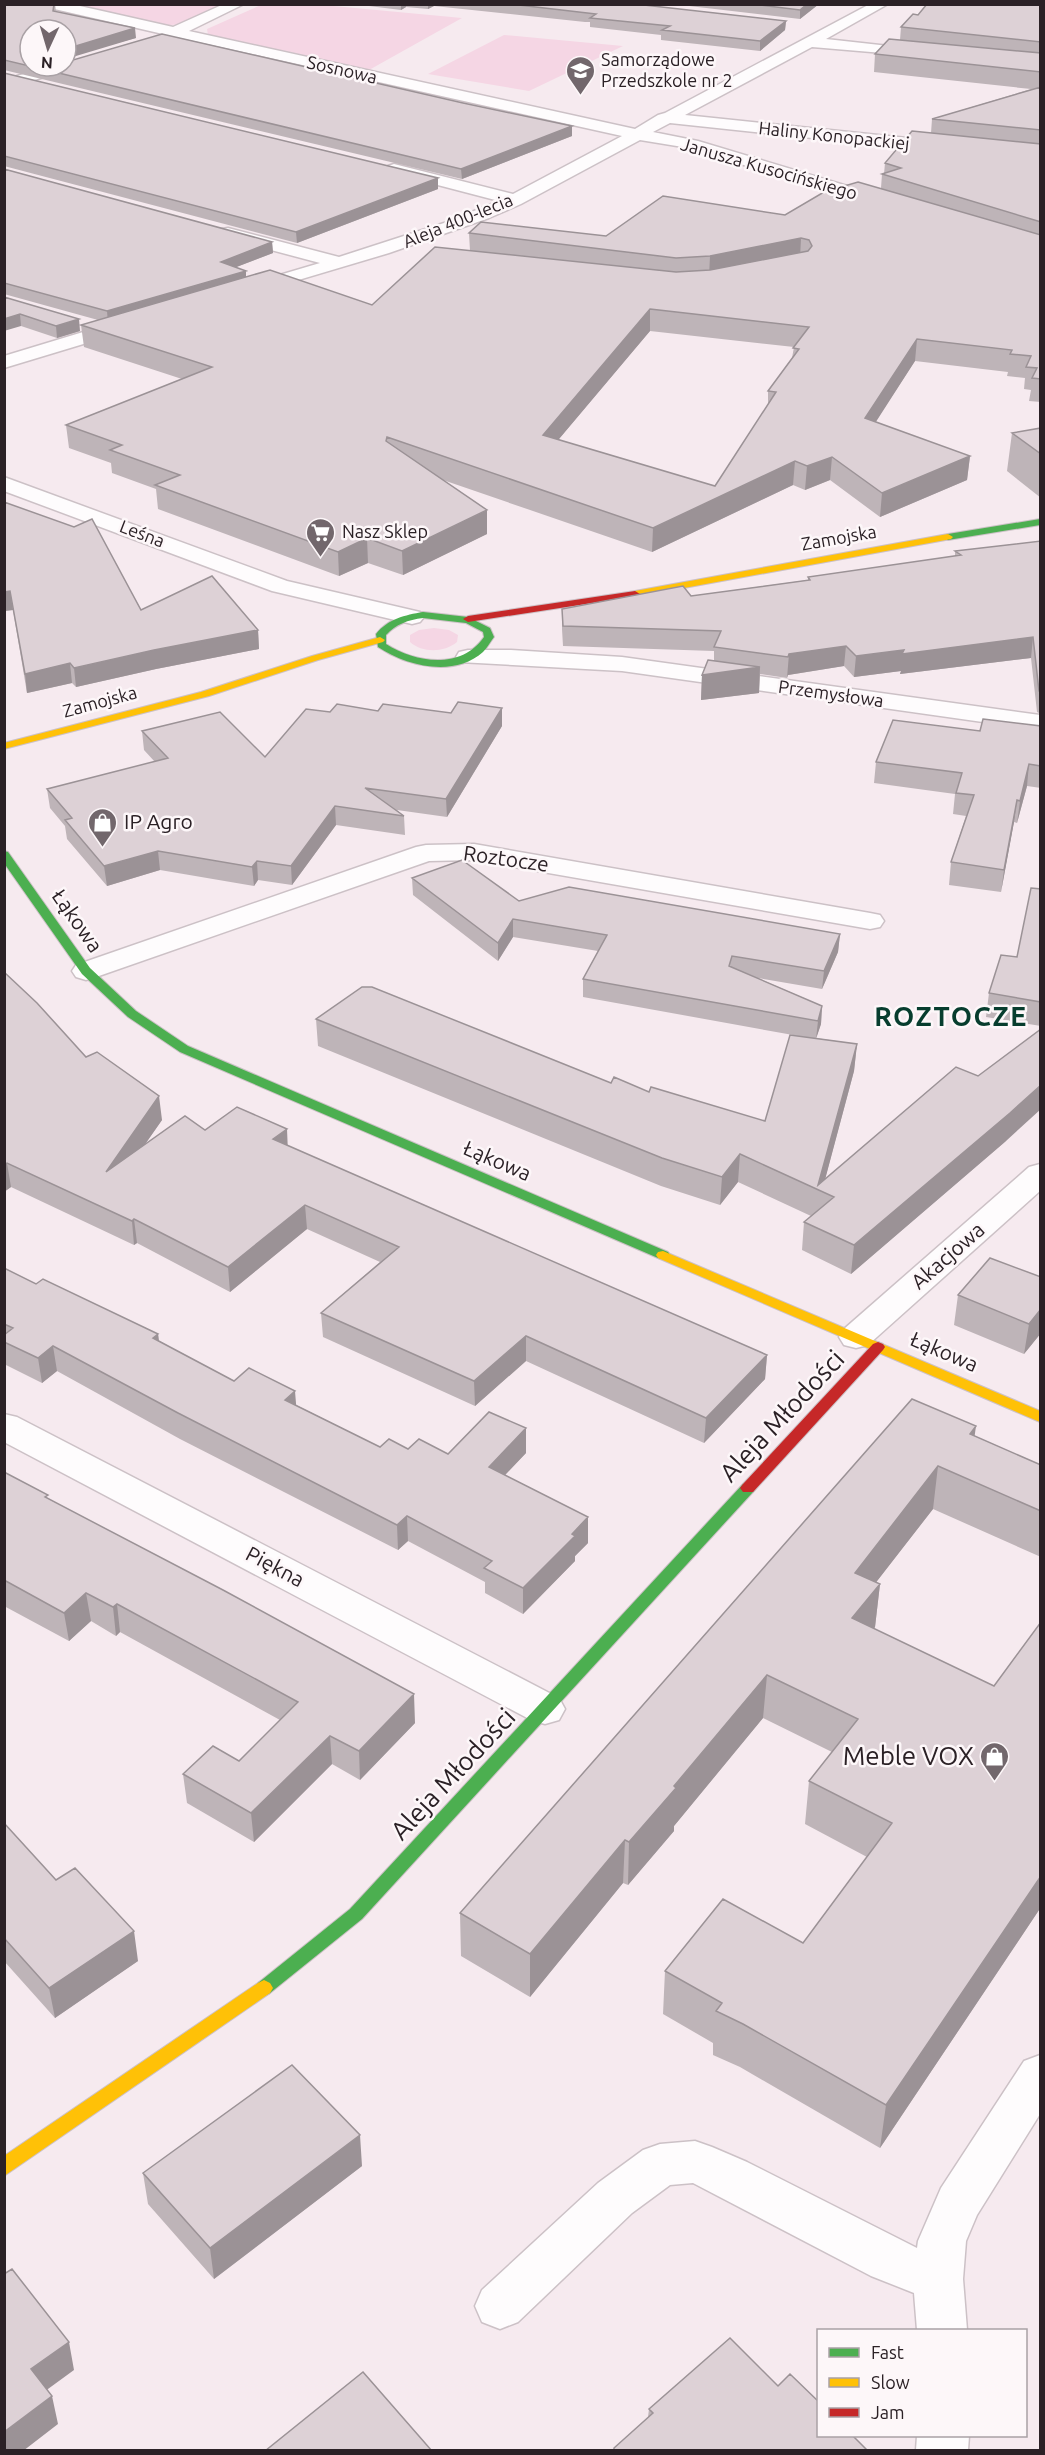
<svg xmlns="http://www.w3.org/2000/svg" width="1045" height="2455" font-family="Ubuntu,sans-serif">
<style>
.green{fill:#f5d6e4}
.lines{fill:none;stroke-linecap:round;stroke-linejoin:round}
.street-casing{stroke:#ccc1c6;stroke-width:3}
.fast-casing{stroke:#ccc1c6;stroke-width:2}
.slow-casing{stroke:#ccc1c6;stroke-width:2}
.jam-casing{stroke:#ccc1c6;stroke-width:2}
.street{fill:#fefcfd;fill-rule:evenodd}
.fast{fill:#4caf50;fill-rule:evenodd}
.slow{fill:#ffc107;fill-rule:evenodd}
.jam{fill:#c62828;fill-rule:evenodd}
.wall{fill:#beb4b8;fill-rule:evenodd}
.shaded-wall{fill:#9b9296}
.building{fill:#ddd1d6;stroke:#9b9296;stroke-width:1.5;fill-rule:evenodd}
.labels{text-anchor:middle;stroke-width:5;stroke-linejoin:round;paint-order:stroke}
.far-poi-label{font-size:18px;fill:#2b2126;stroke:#fdf7f9;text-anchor:start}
.far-street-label{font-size:18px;fill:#2b2126;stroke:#fdf7f9}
.poi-label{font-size:21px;fill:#2b2126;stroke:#fdf7f9;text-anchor:start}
.street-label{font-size:21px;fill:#2b2126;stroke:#fdf7f9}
.near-street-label{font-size:26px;fill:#2b2126;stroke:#fdf7f9}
.near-poi-label{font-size:26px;fill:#2b2126;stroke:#fdf7f9;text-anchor:end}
.district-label{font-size:27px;font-weight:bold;letter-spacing:1.5px;fill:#073d2e;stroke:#fdf7f9}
</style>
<rect width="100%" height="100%" fill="#f6eaef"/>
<path class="green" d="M63 5H228L184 24 158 26Z
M261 5H323L462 18 369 70 208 35 207 29Z
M504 35 623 46 529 91 428 74Z
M434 628 449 630 458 635 457 642C444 653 422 653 410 642V635L419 630Z"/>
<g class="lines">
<defs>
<path id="street" d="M43 4H71L173 27 224 4H244L189 31 635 129 658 115 665 113 870 4H888L826 39 925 50 930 51 932 54 930 57 812 47 685 115 946 142 954 147 946 152 670 123 653 132 698 141 884 197 886 201 884 205H872L689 148 640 140 521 204 489 218 389 253 248 295 242 294 239 290 242 286 320 263 222 237 219 233 222 229 228 228 339 257 444 223 499 201 388 172 386 169 388 166 394 164 513 194 622 136 176 37 170 38 163 34 50 8Z
M66 62 71 63 73 66 71 69 4 89V80L50 66H66Z
M126 319 133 321 135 325 133 329 4 368V356Z
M4 477 287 581 420 612 424 617 420 622 412 624 272 591 4 491Z
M468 650H511L622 657 1040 715V730L622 671 459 662 456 657 459 652Z
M474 844 870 913 880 915 884 921 880 927 870 929 474 860 429 861 96 977 86 980 76 977 72 971 76 965 416 847 426 845Z
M1040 1164V1191L868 1345 856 1348 844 1345 839 1337 844 1329 1029 1167Z
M4 1414 17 1417 559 1698 565 1709 559 1720 545 1724 531 1720 4 1442Z
M1040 2055V2114L977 2215 966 2241 963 2279 967 2330H917L914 2293 871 2276 693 2183 670 2185 632 2213 518 2322 500 2329 482 2322 475 2306 482 2290 598 2183 643 2150 660 2144 695 2141 712 2147 747 2162 917 2248 918 2241 941 2188 1024 2061Z
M917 2436H969L968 2450H916Z"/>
<path id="fast" d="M1040 519V525L948 540 943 537 948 534Z
M423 612 468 617 490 628 494 637C490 642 487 648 483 652 454 678 406 666 378 647L376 634C388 619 405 615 423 612ZM423 618 466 623 483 632 484 637C461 670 416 663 386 644V635C396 624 408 620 423 618Z
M4 851 8 852 90 968 136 1011 188 1046 668 1252 670 1255 663 1259 658 1258 180 1052 128 1017 82 974 4 863Z
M748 1483 753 1484 756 1488 753 1492 362 1919 270 1993 264 1996 258 1993 255 1988 258 1983 350 1909 743 1484Z"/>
<path id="slow" d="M948 534 953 537 951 539 635 597 630 594 635 591Z
M380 637 385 640 383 642 318 660 209 696 4 749V743L201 692 312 656Z
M663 1251 1040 1411V1422L658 1258 656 1255 658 1252Z
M264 1980 270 1983 273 1988 270 1993 4 2176V2156L258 1983Z"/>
<path id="jam" d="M635 591 640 594 638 596 468 622 463 619 468 616Z
M878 1342 883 1344 885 1347 883 1350 753 1492H743L740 1488 743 1484 873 1344Z"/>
</defs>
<use href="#street" class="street-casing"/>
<use href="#fast" class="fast-casing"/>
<use href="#slow" class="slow-casing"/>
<use href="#jam" class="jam-casing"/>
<use href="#street" class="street"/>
<use href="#fast" class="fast"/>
<use href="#slow" class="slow"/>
<use href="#jam" class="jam"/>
</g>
<path class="wall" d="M4 4H55L56 12 136 38 30 66 463 103 572 126V136L462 179 4 70Z
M353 4H635L786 21 785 30 760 51 661 40V35L590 27V22H585L434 6 428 9 406 7 401 10Z
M672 4H819L800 19Z
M1041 4V402L1029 401 1031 390 1024 389 1025 378 1007 376 1008 372 915 361 875 422 970 456 967 480 880 517 830 480 805 490 793 485 652 552 443 480 487 534 403 575 368 563 339 576 158 509 156 489 112 473 111 463 69 448 66 425 182 379 84 347 81 325 98 320 4 294V169L272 242 273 253 236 267 246 277 372 305 470 251 469 233 606 236 785 215 881 188 882 174H884L885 163 931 133 932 119 1031 89 874 72 875 54 900 40 901 27 918 15ZM650 331 794 347 792 358 768 391V405L715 486 558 440Z
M4 73 438 178V189L297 243 4 166Z
M4 297 80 331 57 338 21 326Z
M1041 428V498L1007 471 1012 433Z
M4 502 141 610 258 630 259 649 156 669 76 687 72 683 27 693 13 610 4 611Z
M1041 541V714L1037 712 1031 658 900 674 901 671 854 677 844 666 788 675 787 678 760 674 759 693 701 700 702 675 714 661V651L563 646 562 629V609L691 596 808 580V577L955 556V551Z
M378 711 502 726 447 817 397 810 404 816 405 835 336 825 292 885 258 880 254 886 160 870 107 886 67 839 65 826 50 808 47 789 155 762 144 750 142 731 265 757 330 712Z
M1041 718V788L1027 786 1017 823 1014 822 1001 892 949 885 951 862 966 816 953 814 955 794 874 783 876 762 980 731 1039 726Z
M412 878 519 901 840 934 838 952 822 989 758 978 822 1006 821 1024 816 1038 857 1044 854 1071 825 1179 1006 1141 851 1274 802 1250 804 1222 811 1216 738 1182 720 1205 661 1186 318 1046 316 1019 611 1083 765 1121 793 1035 583 997V979L598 951 513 937 498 961 413 895Z
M1041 889V1026L986 1017 989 993 1017 957Z
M4 972 86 1057 162 1120 145 1144 205 1130 288 1146 767 1355 765 1379 704 1443 526 1361 475 1406 323 1337 321 1313 380 1262 307 1229 230 1292 137 1243 134 1245 11 1187 4 1192Z
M4 1268 36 1284 158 1334 159 1341 234 1381 296 1405 380 1447 408 1449 448 1454 526 1428V1453L505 1475 588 1517V1543L575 1556V1561L523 1614 485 1593V1582L408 1541 398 1550 180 1439 57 1371 42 1383 4 1364Z
M1041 1277V1333L1024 1354 954 1325 958 1295Z
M912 1399 975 1436 1041 1465V1557L933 1509 876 1582 880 1584 875 1627 874 1629 994 1686 1041 1622V1907L880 2148 740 2067 713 2055V2043L663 2014 665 1971 803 1943 867 1857 805 1824 809 1781 832 1752 763 1718 674 1826V1831L628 1885 623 1883 530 1997 461 1956 460 1913Z
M4 1472 48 1498 415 1723 360 1780 332 1764 254 1842 187 1803 183 1774 239 1761 280 1720 120 1632 116 1636 91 1621 69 1641 4 1606Z
M4 1823 56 1880 138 1961 55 2018 4 1961Z
M362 2166 214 2279 148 2204 143 2173Z
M778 2386 648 2417 649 2409Z"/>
<path class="shaded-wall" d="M401 4H406V7L401 10Z
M428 4H434V6L428 9Z
M807 4H819L800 19V10Z
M786 21 785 30 760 51V41Z
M135 28 136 38 66 59V49Z
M572 126V136L462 179 461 169Z
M438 178V189L297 243 296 232Z
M801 238 800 259 709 277 710 256Z
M272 242 273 253 221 273V262Z
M246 271V282L108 323 107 311Z
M650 309V331L543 458V435Z
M20 314 21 326 4 331V319Z
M79 319 80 331 57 338 56 326Z
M917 339 915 361 863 442 865 418Z
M970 456 967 480 880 517 882 493Z
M832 457 830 480 805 490 807 466Z
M795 461 793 485 652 552 653 528Z
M487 510V534L403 575 402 551Z
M367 538 368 563 339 576 338 552Z
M10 591 13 610 4 611V592Z
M258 630 259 649 156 669 76 687 74 668 154 650Z
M1033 637 1031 658 900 674 901 671 854 677 856 656 904 650Z
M846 646 844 666 788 675 787 678 789 654Z
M70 663 72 683 27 693 25 674Z
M760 667 759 693 701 700 702 675Z
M502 708V726L447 817 446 799Z
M1029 764 1027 786 1017 823 1020 801Z
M1017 800 1014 822 1001 892 1004 870Z
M335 806 336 825 292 885 291 866Z
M158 851 160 870 107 886 104 866Z
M257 861 258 880 254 886 252 867Z
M513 919V937L498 961V943Z
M840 934 838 952 822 989 824 971Z
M822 1006 821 1024 816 1039 818 1021Z
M857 1044 854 1071 822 1191 818 1185Z
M1041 1085V1109L1006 1141 851 1274 854 1245Z
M159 1096 162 1120 109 1196 106 1172Z
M287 1129 288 1153 273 1139Z
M740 1154 738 1182 720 1205 722 1177Z
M7 1163 11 1187 4 1192V1165Z
M305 1205 307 1229 230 1292 228 1267Z
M134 1219 137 1243 134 1245 132 1221Z
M1041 1309V1333L1024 1354 1029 1324Z
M158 1334 161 1359 153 1338Z
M526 1336V1361L475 1406 474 1381Z
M53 1346 57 1371 42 1383 38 1358Z
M767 1355 765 1379 704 1443 706 1418Z
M295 1391 297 1416 285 1400Z
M976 1426 970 1469V1434Z
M526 1428V1453L489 1492V1467Z
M938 1466 933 1509 850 1616 855 1573Z
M407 1516 408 1541 398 1550 397 1525Z
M588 1517V1543L575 1556V1561L523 1614V1588L572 1534Z
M880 1584 875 1627 848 1661 852 1618Z
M86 1593 91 1621 69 1641 64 1613Z
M117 1604 120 1632 116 1636 113 1607Z
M767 1675 763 1718 674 1826V1831L628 1885 629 1842 674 1786Z
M414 1694 415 1723 360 1780 359 1751Z
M330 1736 332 1764 254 1842 251 1813Z
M625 1840 623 1883 530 1997V1954Z
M1041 1876V1907L880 2148 886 2105Z
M134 1931 138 1961 55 2018 49 1988Z
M360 2135 362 2166 214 2279 210 2248Z
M69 2342 74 2370 37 2397 31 2369Z
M52 2396 58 2424 23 2451H6L4 2444V2432Z"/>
<path class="building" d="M4 4H54L53 11 135 28 66 49V30H30V66H66V62L162 34 463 103 572 126 461 169 4 60Z
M510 4H635L786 21 760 41 662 30 670 26 590 18 596 14Z
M753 4H807L800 10Z
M927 4H1041V42L901 27 913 14 918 15Z
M889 39 1041 53V72L875 54Z
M4 73 438 178 296 232 4 156Z
M1041 87V130L932 119Z
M912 131 1041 144V222L882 174 901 168 885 163Z
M4 169 272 242 221 262 246 271 107 311 4 283Z
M858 182 1041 235V379L1032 378 1037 368 1026 367 1031 356 1010 354 1012 350 917 339 865 418 970 456 882 493 832 457 807 466 795 461 653 528 387 437 386 441 487 510 402 551 367 538 338 552 155 485 180 475 110 450 122 445 66 425 212 367 81 325 270 270 372 305 435 247 676 272 710 270 808 251 812 246 809 240 801 238 710 256 676 258 469 233 481 222 606 236 663 196 785 215 824 192ZM650 309 809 327 793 348 799 349 768 391 776 392 715 486 543 435Z
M4 297 79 319 56 326 20 314 4 319Z
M1041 428V454L1012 433Z
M4 502 74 527 92 519 141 610 212 576 258 630 154 650 74 668 70 663 25 674 10 591 4 592Z
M1041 541V692L1039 691 1033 637 902 654 904 650 856 656 846 646 789 654 788 657 714 647 721 631 563 626 562 609 683 586 691 596 810 580 808 577 961 555 955 551Z
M708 660 760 667 702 675Z
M458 702 502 708 446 799 365 788 404 816 335 806 291 866 257 861 252 867 158 851 104 866 65 820 72 818 47 789 168 758 142 731 220 712 265 757 306 709 330 712 337 704 378 711 383 704 451 713Z
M983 719 1041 726V766L1029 764 1020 801 1017 800 1004 870 951 862 974 795 956 793 962 773 876 762 893 720 980 731Z
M462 860 519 901 569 887 840 934 824 971 732 956 729 966 822 1006 818 1021 583 979 607 935 513 919 498 943 412 878Z
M1031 888 1041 889V1002L989 993 1001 955 1017 957Z
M4 972 37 1003 86 1057 97 1052 159 1096 106 1172 185 1116 205 1130 237 1107 287 1129 273 1139 767 1355 706 1418 526 1336 474 1381 321 1313 399 1247 305 1205 228 1267 134 1219 132 1221 7 1163 4 1165Z
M362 987H372L611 1083 614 1077 649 1092 651 1087 765 1121 790 1035 857 1044 818 1185 956 1067 978 1076 1041 1029V1085L1010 1113 854 1245 804 1222 834 1197 740 1154 722 1177 662 1158 316 1019Z
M990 1258 1041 1277V1309L1029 1324 958 1295Z
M4 1268 36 1284 43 1279 158 1334 153 1338 234 1381 249 1368 295 1391 285 1400 380 1447 389 1439 408 1449 419 1439 448 1454 489 1412 526 1428 489 1467 588 1517 572 1534 575 1536 523 1588 484 1568 492 1561 407 1516 397 1525 178 1413 53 1346 38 1358 4 1342V1335L13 1328 4 1324Z
M912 1399 976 1426 970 1434 1041 1465V1511L938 1466 855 1573 880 1584 852 1618 994 1686 1041 1622V1876L886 2105 743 2024 716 2011 722 2003 665 1971 723 1899 803 1943 892 1823 809 1781 858 1719 767 1675 674 1786 676 1788 629 1842 625 1840 530 1954 460 1913Z
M4 1472 48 1495 45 1497 223 1590 414 1694 359 1751 330 1736 251 1813 183 1774 213 1746 239 1761 298 1702 117 1604 113 1607 86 1593 64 1613 4 1580Z
M4 1823 56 1880 75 1868 134 1931 49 1988 4 1938Z
M292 2065 360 2135 210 2248 143 2173Z
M12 2269 69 2342 31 2369 52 2396 4 2432V2274Z
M730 2338 778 2386 790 2374 819 2402V2436H853L868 2451H614V2448L653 2413 649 2409Z
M363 2372 432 2451H265Z"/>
<defs>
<symbol id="school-pin" viewBox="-11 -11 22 30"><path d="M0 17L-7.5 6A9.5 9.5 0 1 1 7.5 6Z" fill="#72676c" stroke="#fdf7f9"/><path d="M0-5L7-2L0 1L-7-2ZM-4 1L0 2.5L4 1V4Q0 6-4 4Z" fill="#fff"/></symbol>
<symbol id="supermarket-pin" viewBox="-11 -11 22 30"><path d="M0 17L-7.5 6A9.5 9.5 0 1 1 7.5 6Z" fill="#72676c" stroke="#fdf7f9"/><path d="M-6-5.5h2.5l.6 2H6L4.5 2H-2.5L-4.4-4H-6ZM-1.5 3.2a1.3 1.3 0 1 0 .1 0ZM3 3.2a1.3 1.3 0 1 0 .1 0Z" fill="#fff"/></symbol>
<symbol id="shop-pin" viewBox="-11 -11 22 30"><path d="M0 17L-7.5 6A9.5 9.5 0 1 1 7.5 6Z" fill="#72676c" stroke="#fdf7f9"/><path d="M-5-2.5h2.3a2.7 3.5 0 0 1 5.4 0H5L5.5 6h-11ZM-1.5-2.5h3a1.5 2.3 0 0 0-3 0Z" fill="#fff"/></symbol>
</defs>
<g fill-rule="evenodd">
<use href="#school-pin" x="564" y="54" width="33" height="45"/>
<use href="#supermarket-pin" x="304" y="516" width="33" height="45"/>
<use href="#shop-pin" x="86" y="806" width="33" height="45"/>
<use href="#shop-pin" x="978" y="1740" width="33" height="45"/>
</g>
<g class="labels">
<g class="far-poi-label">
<text x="601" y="66">Samorządowe<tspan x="601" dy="21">Przedszkole nr 2</tspan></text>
<text x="342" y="538">Nasz Sklep</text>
</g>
<g class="far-street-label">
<text transform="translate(342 70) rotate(13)" y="6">Sosnowa</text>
<text transform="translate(834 136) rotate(6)" y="6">Haliny Konopackiej</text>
<text transform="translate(769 169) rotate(16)" y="6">Janusza Kusocińskiego</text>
<text transform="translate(458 221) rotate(-22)" y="6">Aleja 400-lecia</text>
<text transform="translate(142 534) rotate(21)" y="6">Leśna</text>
<text transform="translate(839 538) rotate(-10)" y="6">Zamojska</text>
<text transform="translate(831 694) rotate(8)" y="6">Przemysłowa</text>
<text transform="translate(100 702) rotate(-15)" y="6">Zamojska</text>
</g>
<g class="poi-label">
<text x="124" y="829">IP Agro</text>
</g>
<g class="street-label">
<text transform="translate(506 859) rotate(8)" y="7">Roztocze</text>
<text transform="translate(77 921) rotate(55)" y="7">Łąkowa</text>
<text transform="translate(497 1161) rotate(23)" y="7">Łąkowa</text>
<text transform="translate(948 1256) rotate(-41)" y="7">Akacjowa</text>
<text transform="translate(944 1352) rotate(23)" y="7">Łąkowa</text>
<text transform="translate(275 1567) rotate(28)" y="7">Piękna</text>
</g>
<g class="near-street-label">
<text transform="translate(782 1416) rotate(-47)" y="9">Aleja Młodości</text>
<text transform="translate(453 1774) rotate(-47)" y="9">Aleja Młodości</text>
</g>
<g class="near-poi-label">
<text x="974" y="1765">Meble VOX</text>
</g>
<g class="district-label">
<text x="951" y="1026">ROZTOCZE</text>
</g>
</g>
<rect width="1045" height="2455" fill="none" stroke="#2b2126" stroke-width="12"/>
<rect x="817" y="2329" width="210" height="108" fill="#fdf7f9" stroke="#a9a1a5" stroke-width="1.5"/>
<rect x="829" y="2348" width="30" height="9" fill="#4caf50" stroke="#a9a1a5" stroke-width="1.5"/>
<text x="871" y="2359" font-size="18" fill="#2b2126">Fast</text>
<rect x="829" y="2378" width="30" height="9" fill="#ffc107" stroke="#a9a1a5" stroke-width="1.5"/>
<text x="871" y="2389" font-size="18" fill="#2b2126">Slow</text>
<rect x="829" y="2408" width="30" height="9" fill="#c62828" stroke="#a9a1a5" stroke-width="1.5"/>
<text x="871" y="2419" font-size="18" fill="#2b2126">Jam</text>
<g transform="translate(48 48) rotate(184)"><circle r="28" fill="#fdf7f9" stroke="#a9a1a5" stroke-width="1.5"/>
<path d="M0-4.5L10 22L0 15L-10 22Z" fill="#72676c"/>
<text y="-9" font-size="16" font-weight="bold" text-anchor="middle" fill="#2b2126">N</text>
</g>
</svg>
